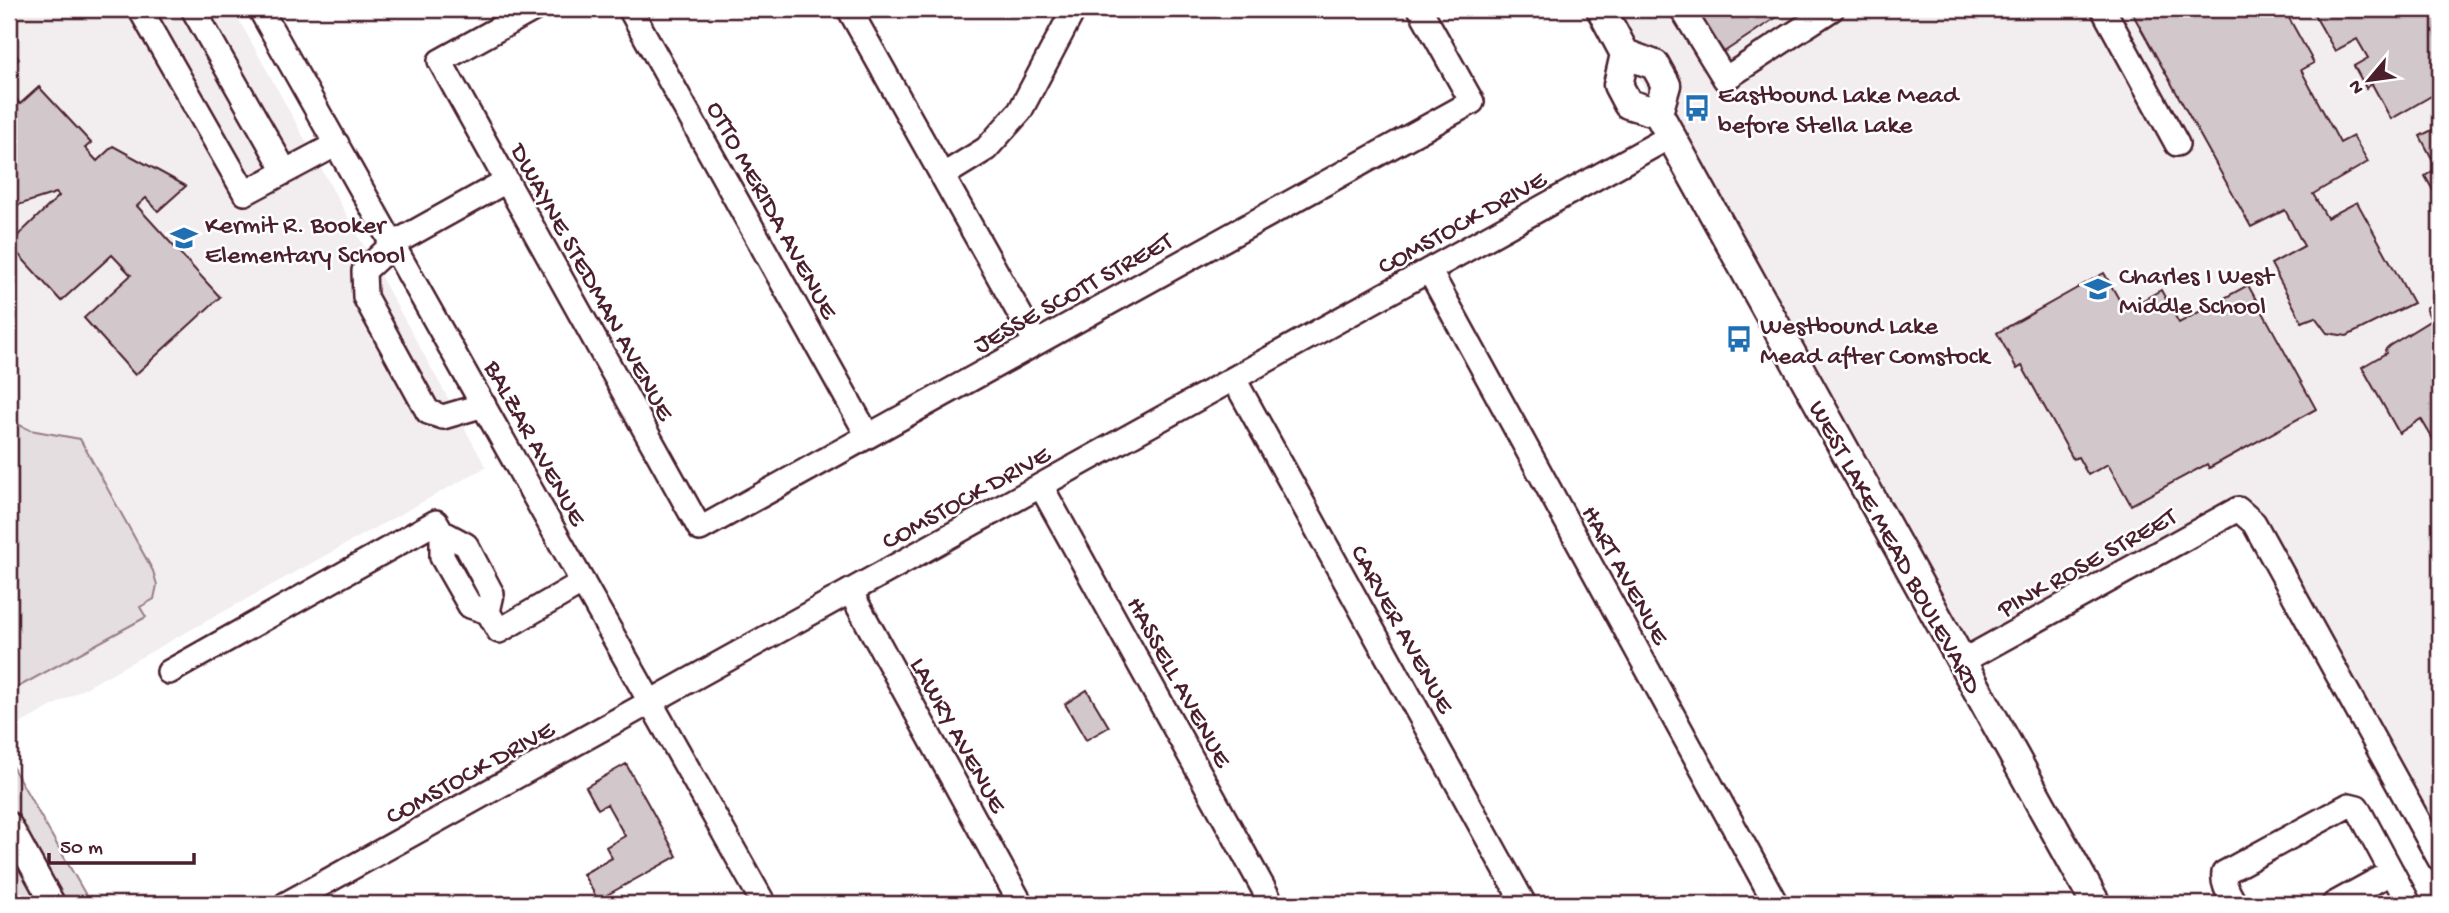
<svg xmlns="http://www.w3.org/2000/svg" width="2449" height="913" font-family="'Gochi Hand',sans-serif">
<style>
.built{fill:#f2eeef}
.green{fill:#e5dee0;stroke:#987e86;stroke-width:2}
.building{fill:#d2c7cb;stroke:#4a1f2b;stroke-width:2}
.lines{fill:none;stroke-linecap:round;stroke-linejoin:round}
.minor-casing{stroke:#4a1f2b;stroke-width:28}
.major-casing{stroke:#4a1f2b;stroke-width:33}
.minor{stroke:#fff;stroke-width:23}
.major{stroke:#fff;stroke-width:28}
.labels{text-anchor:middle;stroke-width:5;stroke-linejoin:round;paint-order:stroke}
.poi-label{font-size:26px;fill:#4a1f2b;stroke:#fff;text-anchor:start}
.street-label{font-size:26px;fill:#4a1f2b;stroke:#fff}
</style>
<rect width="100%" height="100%" fill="#fff"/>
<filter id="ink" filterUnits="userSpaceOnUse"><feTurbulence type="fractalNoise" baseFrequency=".0143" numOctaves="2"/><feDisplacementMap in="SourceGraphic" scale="14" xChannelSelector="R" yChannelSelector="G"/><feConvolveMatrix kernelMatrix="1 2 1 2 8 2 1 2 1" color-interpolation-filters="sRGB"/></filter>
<g filter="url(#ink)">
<path class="built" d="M9 9H233L486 467 9 730Z
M1601 9H2440V860L2238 509 1961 662Z"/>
<path class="green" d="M9 420 30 430 80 439 153 571 157 585 154 599 140 607 146 617 9 692Z
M9 761 91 904H9Z"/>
<path class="building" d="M1694 9H1789L1724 52Z
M2130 9H2266L2270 15 2284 9 2314 63 2301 70 2340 143 2353 136 2368 162 2313 194 2327 218 2357 202 2413 303 2347 336 2327 333 2315 317 2302 322 2271 264 2304 246 2285 210 2251 227Z
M2311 9H2440V19L2437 20 2440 26V91L2391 119 2372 84 2366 88 2354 66 2368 58 2357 39 2335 51Z
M9 47 19 59 9 68Z
M39 87 91 143 85 148 97 161 113 146 186 186 158 211 146 198 137 206 220 297 135 375 84 318 131 275 112 255 61 301 9 244 59 196 56 193 9 208V91L20 104Z
M2440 126V203L2425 176 2437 168 2420 136Z
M2104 273 2125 310 2161 290 2179 323 2248 285 2316 409 2209 468 2207 464 2131 505 2108 464 2088 475 2078 457 2073 459 2022 366 2017 369 1997 333Z
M2440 300V444L2437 446 2421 419 2399 433 2362 367 2386 353 2385 350 2389 346 2431 320 2426 308Z
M1087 690 1109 727 1086 740 1065 704Z
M626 764 677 856 598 900 583 874 612 858 606 847 625 836 607 804 598 809 586 787Z"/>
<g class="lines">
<defs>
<path id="minor" d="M140 9 245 193 337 144
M193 9 285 171
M260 9 764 904
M534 9 440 61 700 529 1472 102 1420 9
M630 9 868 436
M849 9 1036 343
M1682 9 1725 79 1832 9
M2103 9 2177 144
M942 176 986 149 1020 111 1074 9
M1429 270 1776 904
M1234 379 1524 904
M484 405 443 417 428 412 365 297 364 271 393 244 506 181
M1041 486 1272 904
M850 591 1021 904
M488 612 492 594 466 545 442 532V557L470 606 488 612 499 631 583 582
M1961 662 2238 509 2254 523 2440 860
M169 672 436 522 442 532
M9 824 53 904
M286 904 1671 136
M2235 904C2230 895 2222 885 2224 873L2349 805 2357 807 2409 904
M2334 904 2392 872"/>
<path id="major" d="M1601 9 1625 54 1655 65 1666 85 1658 113
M1625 54 1618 85 1628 104 1658 113 2096 904"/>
</defs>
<use href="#minor" class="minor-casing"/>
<use href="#major" class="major-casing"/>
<use href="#minor" class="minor"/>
<use href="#major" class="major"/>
</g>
</g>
<defs>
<symbol id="bus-bare" viewBox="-9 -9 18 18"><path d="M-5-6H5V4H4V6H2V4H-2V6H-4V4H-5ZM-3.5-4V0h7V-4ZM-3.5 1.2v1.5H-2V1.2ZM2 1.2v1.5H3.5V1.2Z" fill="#1f6fb2" stroke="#fff" stroke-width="2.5" paint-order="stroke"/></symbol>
<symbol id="school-bare" viewBox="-9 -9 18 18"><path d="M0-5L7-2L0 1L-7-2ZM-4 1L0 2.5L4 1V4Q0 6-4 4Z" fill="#1f6fb2" stroke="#fff" stroke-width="2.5" paint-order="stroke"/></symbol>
</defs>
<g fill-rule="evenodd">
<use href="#bus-bare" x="1678" y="89" width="38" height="38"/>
<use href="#school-bare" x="165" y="219" width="38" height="38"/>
<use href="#school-bare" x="2079" y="270" width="38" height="38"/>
<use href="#bus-bare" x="1720" y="320" width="38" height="38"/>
</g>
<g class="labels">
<g class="poi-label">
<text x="1718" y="102">Eastbound Lake Mead<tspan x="1718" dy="30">before Stella Lake</tspan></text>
<text x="205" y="232">Kermit R. Booker<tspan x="205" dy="30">Elementary School</tspan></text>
<text x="2119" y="283">Charles I West<tspan x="2119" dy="30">Middle School</tspan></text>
<text x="1760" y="333">Westbound Lake<tspan x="1760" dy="30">Mead after Comstock</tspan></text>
</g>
<g class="street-label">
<text transform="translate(774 209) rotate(61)" y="9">OTTO MERIDA AVENUE</text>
<text transform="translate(1461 221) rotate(-29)" y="9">COMSTOCK DRIVE</text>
<text transform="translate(594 281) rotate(61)" y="9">DWAYNE STEDMAN AVENUE</text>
<text transform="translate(1072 291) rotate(-29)" y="9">JESSE SCOTT STREET</text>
<text transform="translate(537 442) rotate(61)" y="9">BALZAR AVENUE</text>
<text transform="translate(965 496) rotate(-29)" y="9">COMSTOCK DRIVE</text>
<text transform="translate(1897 546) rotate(61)" y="9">WEST LAKE MEAD BOULEVARD</text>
<text transform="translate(2086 561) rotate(-29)" y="9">PINK ROSE STREET</text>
<text transform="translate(1627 574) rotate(61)" y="9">HART AVENUE</text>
<text transform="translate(1404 628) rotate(61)" y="9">CARVER AVENUE</text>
<text transform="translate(1181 681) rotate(61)" y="9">HASSELL AVENUE</text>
<text transform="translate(960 734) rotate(61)" y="9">LAWRY AVENUE</text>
<text transform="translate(469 771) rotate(-29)" y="9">COMSTOCK DRIVE</text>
</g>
</g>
<rect width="2449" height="913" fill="none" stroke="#fff" stroke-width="35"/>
<rect x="18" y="18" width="2414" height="878" fill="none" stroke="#4a1f2b" stroke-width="2.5" filter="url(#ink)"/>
<g transform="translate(2369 80) rotate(241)" stroke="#ffffff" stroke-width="5" paint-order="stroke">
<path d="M0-5L12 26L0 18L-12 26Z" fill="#4a1f2b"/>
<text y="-10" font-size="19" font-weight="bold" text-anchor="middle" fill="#4a1f2b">N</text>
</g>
<path d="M49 853v10h145v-10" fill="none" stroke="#4a1f2b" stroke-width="3.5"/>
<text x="60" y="853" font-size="21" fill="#4a1f2b" stroke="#ffffff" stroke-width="5" paint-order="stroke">50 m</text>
</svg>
